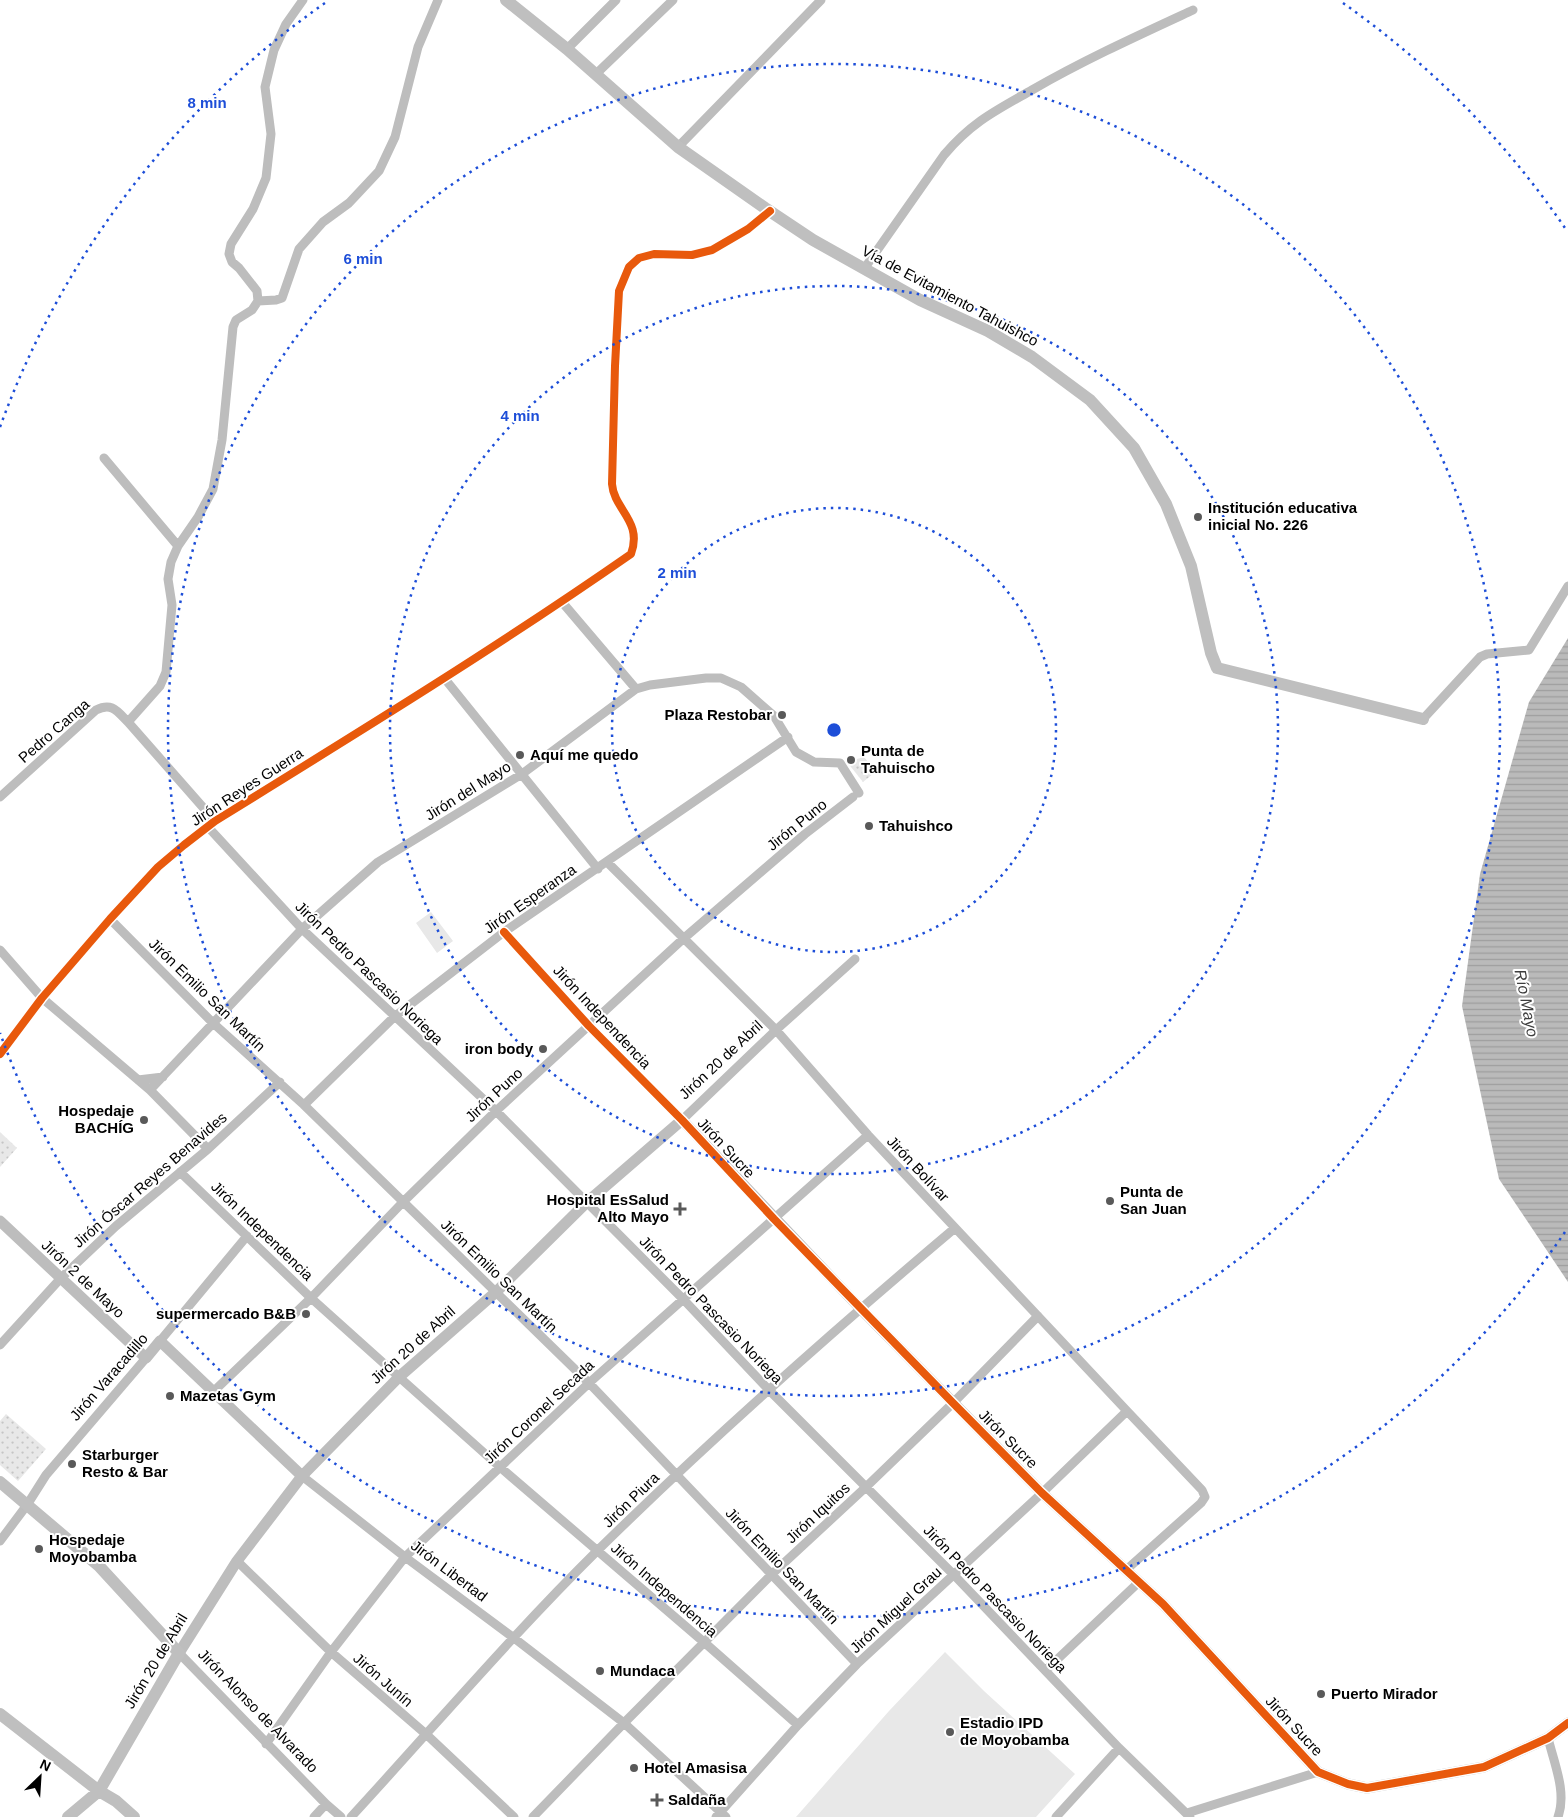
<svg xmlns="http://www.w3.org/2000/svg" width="1568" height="1817" font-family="Arial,sans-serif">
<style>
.grass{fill:url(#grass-dots)}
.garden{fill:#e8e8e8}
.water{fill:url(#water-rules)}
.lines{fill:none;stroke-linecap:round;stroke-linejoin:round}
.minor{stroke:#bdbdbd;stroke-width:9}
.tertiary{stroke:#bdbdbd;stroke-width:11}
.secondary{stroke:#bfbfbf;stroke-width:12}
.cycleway-casing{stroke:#fff;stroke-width:11}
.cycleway{stroke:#e8590c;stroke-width:8}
.ring{fill:none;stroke:#1d4ed8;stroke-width:2.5;stroke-dasharray:2.5 5}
.poi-dot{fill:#595959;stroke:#fff;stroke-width:2}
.labels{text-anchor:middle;stroke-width:4;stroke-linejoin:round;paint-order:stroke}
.street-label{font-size:15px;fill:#000;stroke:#fff}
.poi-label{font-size:15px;font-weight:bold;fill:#000;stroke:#fff;text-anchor:start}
.water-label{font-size:16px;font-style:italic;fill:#3e3e3e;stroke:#fff}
.centre{fill:#1d4ed8;stroke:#fff;stroke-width:2.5}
.ring-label{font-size:15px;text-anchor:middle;font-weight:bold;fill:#1d4ed8;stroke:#fff;stroke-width:4;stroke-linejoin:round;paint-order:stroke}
</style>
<defs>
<pattern id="grass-dots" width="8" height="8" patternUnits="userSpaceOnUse" patternTransform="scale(1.25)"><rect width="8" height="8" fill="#e8e8e8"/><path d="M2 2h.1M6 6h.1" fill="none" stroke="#c5c5c5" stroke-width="1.8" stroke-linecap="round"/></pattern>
<pattern id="water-rules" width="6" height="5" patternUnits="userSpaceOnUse" patternTransform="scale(1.25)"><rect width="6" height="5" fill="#bababa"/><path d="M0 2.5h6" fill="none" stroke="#9e9e9e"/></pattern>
</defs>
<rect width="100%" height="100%" fill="#fff"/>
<path class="grass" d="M864 757 874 769V773L863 782 847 762Z
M0 1132 17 1148 0 1167Z
M6 1414 46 1449 18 1481 0 1465V1421Z"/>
<path class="garden" d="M431 912 453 941 437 953 416 923Z
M945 1652 984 1691 1075 1774 1036 1817H796L889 1711Z"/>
<path class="water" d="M1568 638V1282L1499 1179 1462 1006 1480 874 1529 702Z"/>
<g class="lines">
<path class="minor" d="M567 49 616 0
M596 74 673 0
M678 147 821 0
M864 269 944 155C972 122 995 111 1032 90 1084 60 1139 35 1193 10
M258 301 276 300 282 298 299 249 323 222 349 203 379 171 395 137 418 47 438 0
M104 458 178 546
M562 602 636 689
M445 679 598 869
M1423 719 1480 657 1487 654 1529 650 1568 586
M128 722 160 686 166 672 172 605 168 579 171 562 178 546 198 517 213 489 222 440 233 327 236 320 252 310 258 301 257 291 239 268 232 262 229 254 231 244 253 209 266 178 271 134 265 87 274 50 286 24 303 0
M0 797 96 710C112 702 117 711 128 722L215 821
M208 827 302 929 496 1111 683 1299 768 1389 954 1575 1119 1748 1190 1817
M607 862 776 1030 868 1135 1127 1411 1202 1490 1205 1497 1201 1503 1126 1570
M110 919 213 1023 304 1105 589 1383 857 1664
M504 932 589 1026 682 1120 776 1030 855 959
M0 950 42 998 150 1090 208 1149
M0 1054 42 998 110 919 158 867 184 845 215 821C356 734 496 648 631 554 643 521 614 510 612 484L615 366 619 291 629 267 639 258 654 254 692 255 712 250 748 229 770 211
M138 1080 163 1077
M150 1090 302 929 378 862 522 774 636 689 650 685 706 678H721L741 687 774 716 796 752 814 762 840 763 859 793
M304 1105 394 1017 504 932 788 737
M180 1172 311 1298 399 1377 501 1468 705 1643 798 1725
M160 1341 247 1236
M0 1345 61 1278 116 1226 208 1149 280 1082
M214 1391 311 1298 403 1202 496 1111 683 939 805 834 853 797
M302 1476 405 1557 514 1638 624 1723 726 1817
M0 1541 27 1505 46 1475 146 1358
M237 1561 331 1652 427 1735 514 1817
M179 1653 326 1804 341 1817
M1046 1670 1139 1582
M1548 1738C1554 1763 1567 1792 1558 1817
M266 1744 331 1652 405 1557 589 1383 868 1135
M1187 1813 1318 1772
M314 1817 326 1804
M351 1817C433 1728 512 1635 599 1549 713 1437 833 1331 955 1228
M533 1817 624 1723 771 1575 866 1487 953 1403 1038 1316
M716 1817 798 1725 857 1664 1042 1493 1127 1411
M1056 1817 1119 1748"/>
<path class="tertiary" d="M0 1221 146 1358 160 1341 302 1476
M179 1653 237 1561 302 1476 399 1377 496 1292 586 1203 682 1120 860 1308 1042 1493 1163 1604 1318 1772 1348 1784 1367 1788 1484 1767 1548 1738 1568 1723"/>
<path class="secondary" d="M506 0 567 49 678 147 765 208 813 240 920 300 988 331 1032 357 1090 400 1134 448 1166 504 1191 566 1211 653 1217 668 1423 719
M0 1482 99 1566 179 1653 99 1791 68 1817
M0 1714 99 1791 116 1801 134 1817"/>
<defs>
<path id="cycleway" d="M504 932 589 1026 682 1120 774 1219 953 1403 1042 1493 1163 1604 1318 1772 1348 1784 1367 1788 1484 1767 1548 1738 1568 1723
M0 1054 42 998 110 919 158 867 184 845 215 821C356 734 496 648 631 554 643 521 614 510 612 484L615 366 619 291 629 267 639 258 654 254 692 255 712 250 748 229 770 211"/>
</defs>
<use href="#cycleway" class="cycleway-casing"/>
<use href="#cycleway" class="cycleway"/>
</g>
<g class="ring">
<circle cx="834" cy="730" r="222"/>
<circle cx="834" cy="730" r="444"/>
<circle cx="834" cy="730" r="666"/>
<path d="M1565 1232A887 887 0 0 1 0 1033M0 427A887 887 0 0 1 325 3M1343 3A887 887 0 0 1 1565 228"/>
</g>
<g class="poi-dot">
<circle cx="1198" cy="517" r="5"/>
<circle cx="782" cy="715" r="5"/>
<circle cx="520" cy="755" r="5"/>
<circle cx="851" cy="760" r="5"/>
<circle cx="869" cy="826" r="5"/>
<circle cx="543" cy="1049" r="5"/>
<circle cx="144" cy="1120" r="5"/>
<circle cx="1110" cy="1201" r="5"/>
<path d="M677.5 1201.5h5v5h5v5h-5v5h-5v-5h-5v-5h5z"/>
<circle cx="306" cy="1314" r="5"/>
<circle cx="170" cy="1396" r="5"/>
<circle cx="72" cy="1464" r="5"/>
<circle cx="39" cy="1549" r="5"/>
<circle cx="600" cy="1671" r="5"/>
<circle cx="1321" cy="1694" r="5"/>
<circle cx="950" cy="1732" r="5"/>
<circle cx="634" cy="1768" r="5"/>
<path d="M654.5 1792.5h5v5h5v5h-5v5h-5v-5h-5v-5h5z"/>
</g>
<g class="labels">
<g class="street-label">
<text transform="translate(950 296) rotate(28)" y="5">Vía de Evitamiento Tahuishco</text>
<text transform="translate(54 731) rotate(-41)" y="5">Pedro Canga</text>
<text transform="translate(247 787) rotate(-33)" y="5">Jirón Reyes Guerra</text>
<text transform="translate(468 791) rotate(-32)" y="5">Jirón del Mayo</text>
<text transform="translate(797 825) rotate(-39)" y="5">Jirón Puno</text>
<text transform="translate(530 899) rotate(-35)" y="5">Jirón Esperanza</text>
<text transform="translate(369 973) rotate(44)" y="5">Jirón Pedro Pascasio Noriega</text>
<text transform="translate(207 995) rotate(44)" y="5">Jirón Emilio San Martín</text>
<text transform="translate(602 1017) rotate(47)" y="5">Jirón Independencia</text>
<text transform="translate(721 1060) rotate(-43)" y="5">Jirón 20 de Abril</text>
<text transform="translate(494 1095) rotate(-43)" y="5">Jirón Puno</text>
<text transform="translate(726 1148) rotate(47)" y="5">Jirón Sucre</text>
<text transform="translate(918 1169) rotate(47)" y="5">Jirón Bolívar</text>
<text transform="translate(150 1180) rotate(-41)" y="5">Jirón Óscar Reyes Benavides</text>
<text transform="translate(262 1231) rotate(44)" y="5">Jirón Independencia</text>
<text transform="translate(499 1276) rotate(44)" y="5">Jirón Emilio San Martín</text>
<text transform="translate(83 1279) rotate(43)" y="5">Jirón 2 de Mayo</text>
<text transform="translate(711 1310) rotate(46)" y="5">Jirón Pedro Pascasio Noriega</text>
<text transform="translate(413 1345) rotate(-42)" y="5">Jirón 20 de Abril</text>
<text transform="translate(109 1377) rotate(-49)" y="5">Jirón Varacadillo</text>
<text transform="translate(539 1412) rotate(-43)" y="5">Jirón Coronel Secada</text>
<text transform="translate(1008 1439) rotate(45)" y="5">Jirón Sucre</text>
<text transform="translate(631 1500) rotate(-44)" y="5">Jirón Piura</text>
<text transform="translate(818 1513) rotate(-43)" y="5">Jirón Iquitos</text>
<text transform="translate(782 1566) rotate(46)" y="5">Jirón Emilio San Martín</text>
<text transform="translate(449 1571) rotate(37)" y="5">Jirón Libertad</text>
<text transform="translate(664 1590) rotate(41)" y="5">Jirón Independencia</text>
<text transform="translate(995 1599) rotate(46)" y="5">Jirón Pedro Pascasio Noriega</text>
<text transform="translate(896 1610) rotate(-43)" y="5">Jirón Miguel Grau</text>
<text transform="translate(156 1661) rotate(-59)" y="5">Jirón 20 de Abril</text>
<text transform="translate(383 1680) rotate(41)" y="5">Jirón Junín</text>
<text transform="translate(258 1711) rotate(46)" y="5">Jirón Alonso de Alvarado</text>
<text transform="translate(1294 1726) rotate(47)" y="5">Jirón Sucre</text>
</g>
<g class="poi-label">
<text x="1208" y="513">Institución educativa<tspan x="1208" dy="17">inicial No. 226</tspan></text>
<text x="772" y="720" text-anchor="end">Plaza Restobar</text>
<text x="861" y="756">Punta de<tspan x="861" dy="17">Tahuischo</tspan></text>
<text x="530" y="760">Aquí me quedo</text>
<text x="879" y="831">Tahuishco</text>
<text x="533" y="1054" text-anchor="end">iron body</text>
<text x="134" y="1116" text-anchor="end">Hospedaje<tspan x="134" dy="17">BACHÍG</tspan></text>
<text x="1120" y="1197">Punta de<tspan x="1120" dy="17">San Juan</tspan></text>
<text x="669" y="1205" text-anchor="end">Hospital EsSalud<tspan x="669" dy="17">Alto Mayo</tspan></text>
<text x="296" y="1319" text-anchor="end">supermercado B&amp;B</text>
<text x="180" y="1401">Mazetas Gym</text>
<text x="82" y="1460">Starburger<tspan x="82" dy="17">Resto &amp; Bar</tspan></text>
<text x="49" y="1545">Hospedaje<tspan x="49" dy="17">Moyobamba</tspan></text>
<text x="610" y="1676">Mundaca</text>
<text x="1331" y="1699">Puerto Mirador</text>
<text x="960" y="1728">Estadio IPD<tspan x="960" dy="17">de Moyobamba</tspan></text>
<text x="644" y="1773">Hotel Amasisa</text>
<text x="668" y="1805">Saldaña</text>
</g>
<g class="water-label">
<text transform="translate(1527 1003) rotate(79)" y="6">Río Mayo</text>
</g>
</g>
<circle cx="834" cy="730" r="8" class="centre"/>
<g class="ring-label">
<text x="207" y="108">8 min</text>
<text x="363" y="264">6 min</text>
<text x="520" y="421">4 min</text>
<text x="677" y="578">2 min</text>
</g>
<g transform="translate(40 1777) rotate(25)" stroke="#ffffff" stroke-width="4" paint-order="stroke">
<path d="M0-4L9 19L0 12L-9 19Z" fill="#000000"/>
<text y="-8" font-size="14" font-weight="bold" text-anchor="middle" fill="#000000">N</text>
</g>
</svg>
